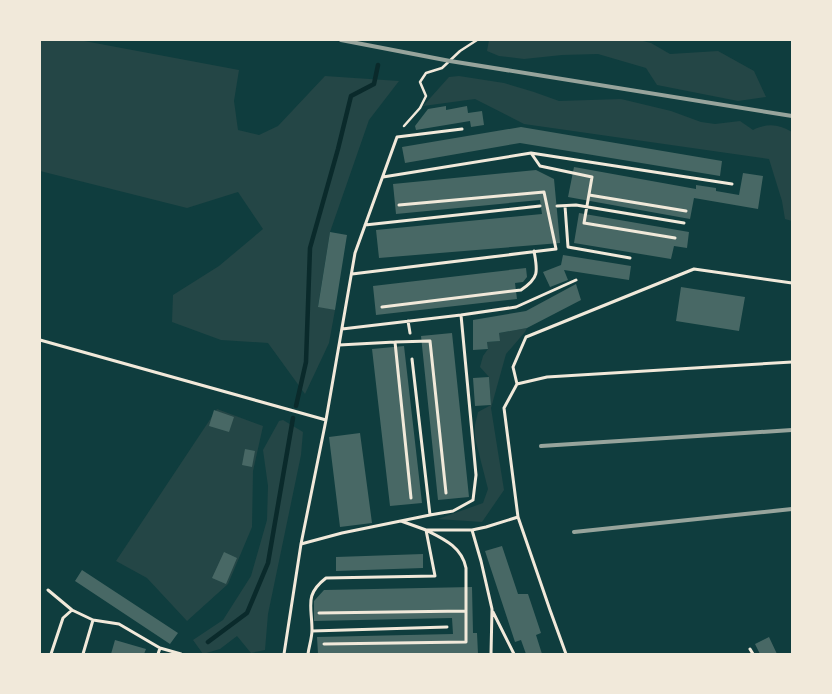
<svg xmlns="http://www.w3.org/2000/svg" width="832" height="694" font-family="'Sofia Sans Condensed',sans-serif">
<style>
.green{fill:#244646}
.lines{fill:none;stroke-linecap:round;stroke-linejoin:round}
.stream{stroke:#0a2a2b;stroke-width:4.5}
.building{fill:#486865}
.path{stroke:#f1e9da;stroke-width:2.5}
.service{stroke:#f1e9da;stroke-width:3}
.rail{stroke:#97a49c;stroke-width:4}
</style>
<rect width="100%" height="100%" fill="#0f3d3e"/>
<path class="green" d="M40 40H79L239 70 234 101 238 130 259 135 278 126 325 76 399 81 369 120 330 232 318 306 335 310 329 343 305 394 268 343 221 340 172 322 173 295 219 266 263 229 238 192 187 208 40 171Z
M489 40H639L651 43 670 54 718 51 754 71 766 97 738 101 657 85 646 68 598 54 562 55 524 59 499 56 487 51Z
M459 76 504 83 534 92 559 101 621 99 671 111 701 122 715 124 740 121 753 130C768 123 778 124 792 132V221L785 219 782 201 769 159 524 124 475 99 423 106 449 77Z
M527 328 525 332 506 354 491 408 504 490 482 522 438 519 483 503 488 489 475 438V425L478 412 491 405 489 377 480 367 483 356 488 349 487 342 499 341V333Z
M217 409 263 426 253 471 252 527 228 584 187 621 147 578 116 561Z
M283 420 303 432 301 455 268 614 265 650 251 653 237 636 220 649 203 654 193 640 223 620 251 576 267 520 268 486 263 450 279 421Z"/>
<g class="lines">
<path class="stream" d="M296 406 306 362 310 248 338 149 351 96 374 84 378 65
M208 642 247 613 268 563 293 418"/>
</g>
<path class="building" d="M446 106V110L467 106 468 113 482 111 484 125 471 127 470 121 416 130 415 126 428 109Z
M521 127 722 161 720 176 520 143 405 163 402 147Z
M574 167 696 189V185L716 188V191L739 195 743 173 763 176 758 209 694 198 690 219 568 197Z
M536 170 554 179 560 243 379 258 376 230 542 214 540 200 396 214 393 184Z
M579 213 689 232 687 248 674 246 671 259 574 243Z
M330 232 347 235 335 310 318 307Z
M563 255 631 266 629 280 564 270 568 280 550 287 543 272 561 265Z
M526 268 527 277 523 282 515 283 517 299 376 315 373 286Z
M576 284 581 300 527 328 499 333 500 341 487 342 488 349 473 350V320L526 311Z
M681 287 745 297 739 331 676 321Z
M452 333 469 497 438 500 421 336Z
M404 346 422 503 390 506 372 349Z
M489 377 491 405 475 406 473 378Z
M214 410 234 417 229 432 209 426Z
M360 433 372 523 340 527 329 437Z
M245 449 255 451 252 467 242 465Z
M502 546 518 594H528L541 633 536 635 542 654H526L521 640 515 642 485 551Z
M224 552 237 558 226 584 212 578Z
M423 554V568L336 571V557Z
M82 570 178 633 170 644 75 581Z
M472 587 473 633H477L478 654H318L317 637 453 634 452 618 314 621V601L324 590Z
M769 637 777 654H760L755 644Z
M115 640 146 649 144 654H111Z"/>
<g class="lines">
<path class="path" d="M404 126 420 108 426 96 420 82 426 73 442 68 460 51 477 40"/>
<path class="service" d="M531 153 540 166 592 177 584 223 675 238
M383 177 531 153 732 184
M589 195 686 211
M557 206 576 205 684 223
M565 206 568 247 630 258
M365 225 540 206
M352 274 556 249 544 192 399 205
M382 307 521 290C539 278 538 272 534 251
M461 315 516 307 576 280
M408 321 410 333
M342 329 461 315 476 475 473 500 453 511 430 515
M40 340 326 420
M339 345 395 342
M517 384 513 367 526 337 694 269 792 283
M411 498 395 342 430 341 446 493
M518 517 550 610 566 654
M427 530H472L481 561 492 609 491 654
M472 530 486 527 518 517 504 408 517 384 547 377 792 362
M301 544 342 533 430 515 412 359
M48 590 72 610
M493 612 514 654
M319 613 466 611
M312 631 447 627
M324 644 466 642V568C462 547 444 539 426 530
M750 649 753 654
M51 654 63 618 72 610 93 620 119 624 160 648 181 654
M83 654 93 620
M158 654 160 648
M284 654 301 544 326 420 355 253 397 137 462 129
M308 654C309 646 312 638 312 630 312 606 304 595 326 578L435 576 426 530 401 521"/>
<path class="rail" d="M341 40 450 61 792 116
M541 446 792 430
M574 532 792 509"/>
</g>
<rect width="832" height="694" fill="none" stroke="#f1e9da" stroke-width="82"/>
</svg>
